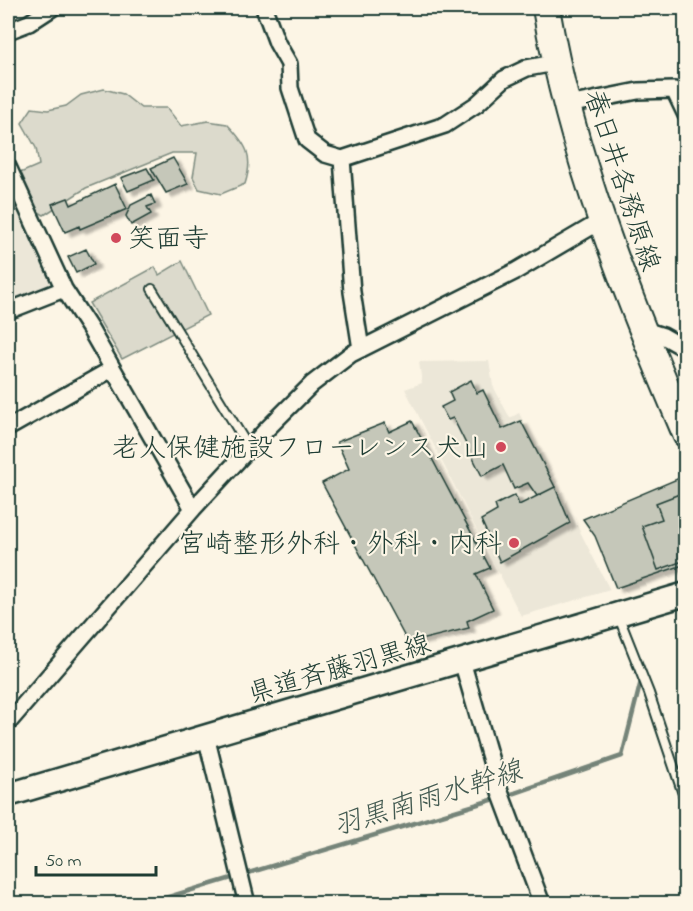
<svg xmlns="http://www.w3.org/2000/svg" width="693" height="911" font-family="'Indie Flower','Klee One',sans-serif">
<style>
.built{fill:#ece7d8}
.green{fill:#dcdacc;stroke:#7e8c80;stroke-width:1.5}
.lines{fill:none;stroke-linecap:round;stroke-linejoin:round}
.stream{stroke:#758479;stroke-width:4.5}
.building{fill:#c5c7b9;stroke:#1f3d34;stroke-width:1.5;filter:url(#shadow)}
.lane-casing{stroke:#1f3d34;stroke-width:12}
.street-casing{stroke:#1f3d34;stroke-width:20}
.secondary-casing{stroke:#1f3d34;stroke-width:27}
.primary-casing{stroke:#1f3d34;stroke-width:30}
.lane{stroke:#fcf5e5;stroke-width:8}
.street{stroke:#fcf5e5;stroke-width:15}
.secondary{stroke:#fcf5e5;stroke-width:22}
.primary{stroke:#fcf5e5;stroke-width:26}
.poi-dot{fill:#d1495b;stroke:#fcf5e5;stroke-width:2}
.labels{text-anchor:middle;stroke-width:4.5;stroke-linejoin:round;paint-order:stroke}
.street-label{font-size:27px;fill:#1f3d34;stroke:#fcf5e5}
.poi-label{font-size:27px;fill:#1f3d34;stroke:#fcf5e5;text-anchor:end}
.water-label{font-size:28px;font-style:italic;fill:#435a51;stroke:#fcf5e5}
</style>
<defs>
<filter id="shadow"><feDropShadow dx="6" dy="4" stdDeviation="1.5" flood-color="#0004"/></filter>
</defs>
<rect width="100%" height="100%" fill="#fcf5e5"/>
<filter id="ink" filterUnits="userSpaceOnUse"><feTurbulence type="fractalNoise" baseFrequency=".0167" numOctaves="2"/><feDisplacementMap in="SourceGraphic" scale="12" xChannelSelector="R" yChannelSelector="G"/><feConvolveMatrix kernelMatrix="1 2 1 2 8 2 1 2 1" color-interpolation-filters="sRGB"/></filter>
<g filter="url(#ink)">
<path class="built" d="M8 184 51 275 48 288 8 303Z
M489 361 493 386 510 418 519 413 610 590 521 616 405 389 422 383 419 362Z"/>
<path class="green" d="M104 89 123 94 141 108H167L181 126 208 121 227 124C247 145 254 156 245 184L221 194 199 189 193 177 197 153H172L86 188 44 215 30 207 18 174 39 165 36 148 22 123 32 108 48 110 66 106 81 95Z
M182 261 208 315 122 359 89 303 155 267 159 275Z"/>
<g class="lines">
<path class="stream" d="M145 904 515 793 622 756 642 677"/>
</g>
<path class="building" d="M173 158 188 184 166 193 151 168Z
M147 168 154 180 128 191 121 178Z
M115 184 127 209 80 229 79 226 65 232 52 204 68 198 71 205Z
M151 195 155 204 147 207 151 214 131 225 126 216 131 205Z
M86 249 94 264 76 273 68 257Z
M471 380 477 393 483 390 502 429 521 421 555 487 537 496 528 483 514 489 503 465 482 476 453 418 448 420 441 407 453 401 449 392Z
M412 421 490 568 476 574 493 609 467 621 469 628 408 643 322 483 349 469 337 442 385 423 389 432Z
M684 476 686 564 616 588 595 536 583 519Z
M555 487 570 523 500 562 481 520 497 511 495 505 515 495 519 505Z
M682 493 686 502V560L658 570 642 526 662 519 656 503Z"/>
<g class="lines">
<defs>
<path id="lane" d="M152 289 249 448
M618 615 649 693 686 803"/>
<path id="street" d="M264 8 277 43 289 64 290 88 307 140 325 154 342 159 352 292 361 349
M8 31 29 23 52 8
M568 105 638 91 674 90 686 115
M342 159 445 125 477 104 504 79 527 68 555 63
M8 167 64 289 90 329 193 509
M8 311 64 289
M641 329 663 336 686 349
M8 428 112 369
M462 661 500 792 542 904
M8 723 193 509 267 429 312 384 351 354 516 271 601 221
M206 736 247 904"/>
<path id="secondary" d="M8 795 686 594"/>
<path id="primary" d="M546 8C571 156 627 296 686 434"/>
</defs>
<use href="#lane" class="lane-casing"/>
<use href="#street" class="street-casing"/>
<use href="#secondary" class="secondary-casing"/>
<use href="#primary" class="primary-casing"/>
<use href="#lane" class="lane"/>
<use href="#street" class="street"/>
<use href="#secondary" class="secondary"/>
<use href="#primary" class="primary"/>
</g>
</g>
<g class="poi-dot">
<circle cx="116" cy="238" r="6"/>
<circle cx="501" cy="447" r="6"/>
<circle cx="514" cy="543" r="6"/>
</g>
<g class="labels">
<g class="street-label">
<text transform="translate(623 180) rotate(72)" y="9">春日井各務原線</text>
<text transform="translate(339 668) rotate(-16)" y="9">県道斉藤羽黒線</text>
</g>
<g class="poi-label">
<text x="128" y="247" text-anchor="start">笑面寺</text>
<text x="489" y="456">老人保健施設フローレンス犬山</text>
<text x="502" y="552">宮崎整形外科・外科・内科</text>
</g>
<g class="water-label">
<text transform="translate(427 797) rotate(-17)" y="10">羽黒南雨水幹線</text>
</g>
</g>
<rect width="693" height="911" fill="none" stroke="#fcf5e5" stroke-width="30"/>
<rect x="15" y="15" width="663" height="881" fill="none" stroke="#1f3d34" stroke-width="2" filter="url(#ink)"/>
<path d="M36 866v9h120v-9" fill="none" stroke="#1f3d34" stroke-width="3"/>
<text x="45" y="866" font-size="18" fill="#1f3d34" stroke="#fcf5e5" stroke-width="4.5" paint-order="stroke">50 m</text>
</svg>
